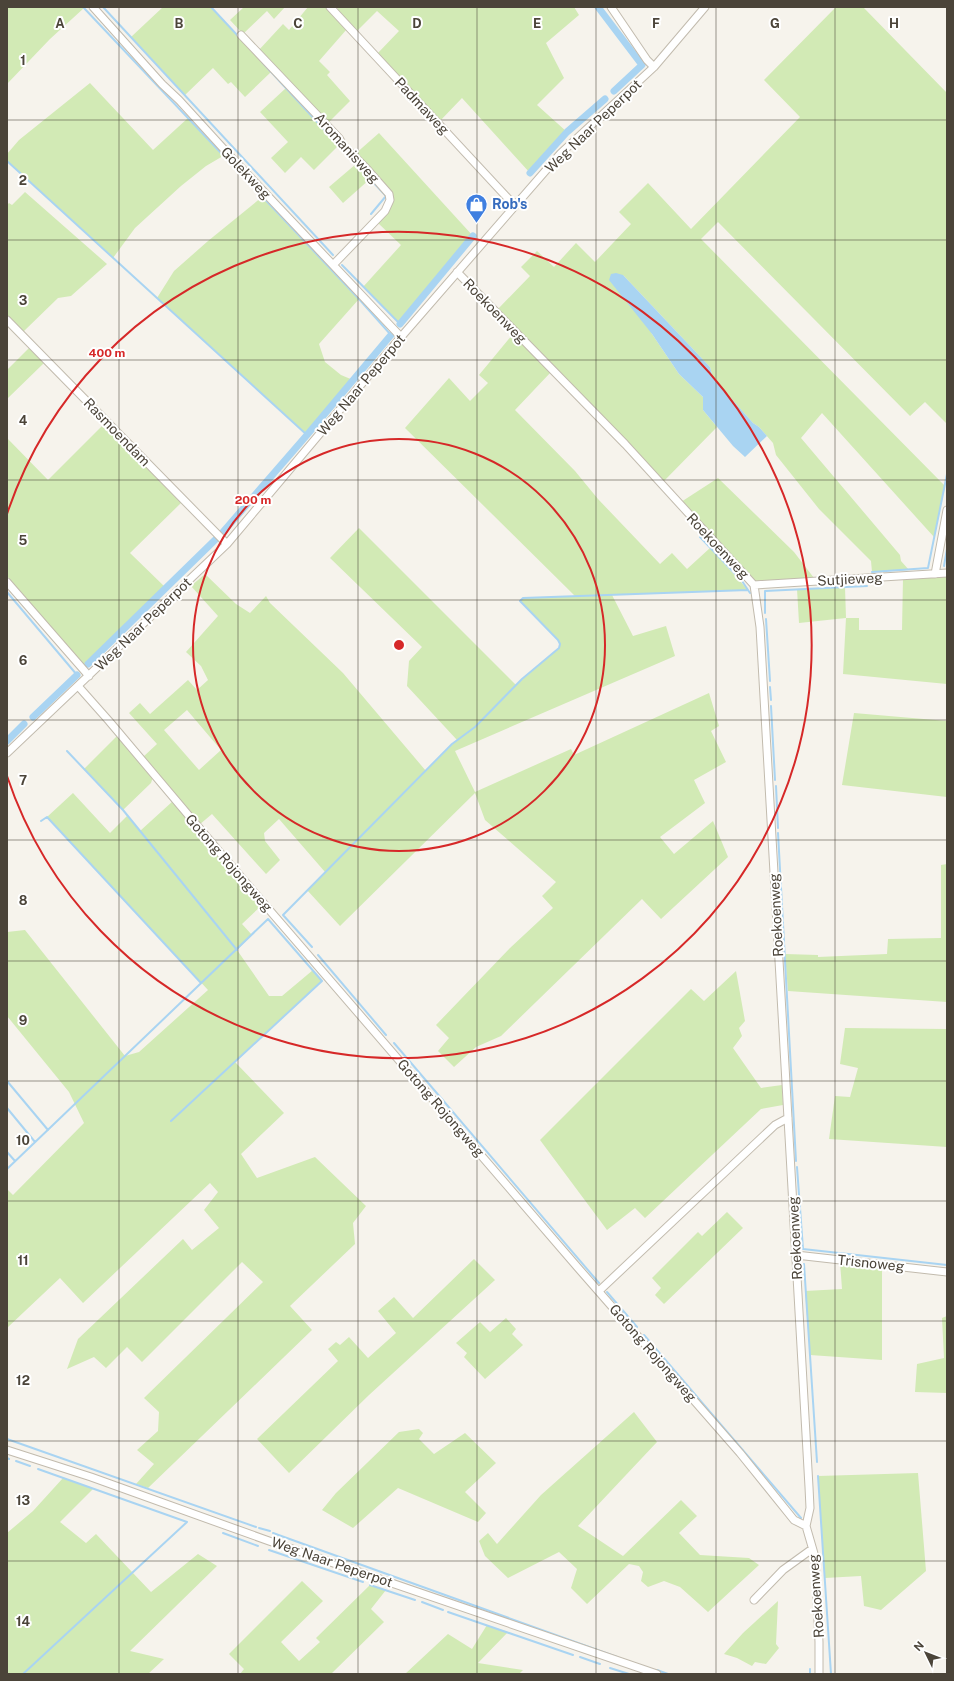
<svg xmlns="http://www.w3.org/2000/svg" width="954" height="1681" font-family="'Public Sans',sans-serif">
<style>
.green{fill:#d2eab5;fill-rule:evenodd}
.water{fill:#a9d4f2}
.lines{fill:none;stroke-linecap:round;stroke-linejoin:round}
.stream{stroke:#a9d4f2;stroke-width:2}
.canal{stroke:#a9d4f2;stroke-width:7}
.minor-casing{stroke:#c2bbae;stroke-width:9}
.minor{stroke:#fff;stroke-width:7}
.grid{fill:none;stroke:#4b4439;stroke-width:1;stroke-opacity:0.55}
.ring{fill:none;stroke:#d62828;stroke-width:2}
.labels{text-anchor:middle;stroke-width:4;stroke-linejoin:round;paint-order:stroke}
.street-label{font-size:14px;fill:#4b4439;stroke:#fff}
.shop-label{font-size:14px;font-weight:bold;fill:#366cbe;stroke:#fff;text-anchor:start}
.grid-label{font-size:13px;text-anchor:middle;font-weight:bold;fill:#4b4439;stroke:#fff;stroke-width:4;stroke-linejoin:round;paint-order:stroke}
.centre{fill:#d62828;stroke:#fff;stroke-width:2}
.ring-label{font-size:12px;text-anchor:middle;font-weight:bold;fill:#d62828;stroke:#fff;stroke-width:4;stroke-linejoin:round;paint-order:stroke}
</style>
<rect width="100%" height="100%" fill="#f6f3ec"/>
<path class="green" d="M7 7 84 8 50 39 7 84Z
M163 7H211L271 72 245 97 231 82 228 84 213 68 185 95 131 37Z
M244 7H285L274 19 267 11 243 34 230 20Z
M308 7H326L347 29 319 61 330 72 327 75 350 101 328 123 258 51 283 24 289 30Z
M339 7H574L579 15 546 43 564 78 537 105 567 132 530 173 462 98 439 122 377 54 399 31 377 11 356 32 336 10Z
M836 7H863L947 93V424L925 402 910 416 718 222 701 239 945 486 934 537 822 413 801 438 900 555 901 561 909 570 872 572 871 561 819 509 776 455 773 443 759 427 753 423 713 378 710 367 623 275 652 334 679 374 703 397V410L717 427 663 482 497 310 530 276 521 267 537 251 554 267 576 243 595 262 631 224 619 212 648 183 691 229 800 117 764 80Z
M90 83 153 150 188 118 223 156 206 166 181 186 135 228 113 258 7 161V154L19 140Z
M286 88 339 145 314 170 301 157 285 173 271 158 288 142 260 112Z
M379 133 473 236 400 324 363 287 401 245 378 223 392 199 354 155Z
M356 164 370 179 343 203 329 187Z
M25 192 107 264 71 296 58 298 23 332 7 316V205L9 203 12 205Z
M262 197 359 299 319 344 325 362 341 375 353 380 307 435 157 298 174 271 208 241Z
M513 334 551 372 515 410 575 471 598 499 660 564 672 553 687 569 710 548 748 590 612 595 633 636 666 626 675 656 455 751 475 792 571 749 574 755 709 693 719 726 711 731 726 762 694 780 705 803 660 837 674 854 713 821 728 857 661 919 642 899 501 1036 476 1047 454 1067 438 1051 449 1038 436 1025 510 948 553 908 542 896 556 882 485 820 475 793 340 926 307 890 325 872 279 819 264 833 265 841 280 860 266 874 212 814 199 825 143 757 157 744 129 713 140 703 150 714 188 680 197 690 208 680 201 666 186 652 218 616 191 586 205 574 236 604 250 613 266 596 270 603 343 673 426 771 457 740 407 686 409 661 422 647 330 558 359 528 516 685 559 648 560 644 558 640 520 601 523 598 575 596 405 428 449 378 470 401 488 383 479 375ZM187 710 221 750 199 770 164 730Z
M29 348 44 363 7 399V370Z
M104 424 181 503 130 553 166 588 85 667 7 576V438L48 480Z
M718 478 794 552 814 578 755 582 681 502Z
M947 576V684L843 674 846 618 799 623 797 589 845 587 846 618H859V630H902L903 578Z
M854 713 947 721V797L842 785Z
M118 735 153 777 151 783 123 810 84 769Z
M73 793 110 833 127 816 140 831 173 801 262 905 242 924 252 935 237 950 269 996H282L313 970 322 981 235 1062 284 1113 241 1154 257 1178 315 1157 366 1206 353 1223 355 1244 290 1306 312 1330 148 1488 136 1484 154 1464 137 1450 158 1431 159 1412 144 1398 263 1282 242 1262 142 1362 127 1347 106 1368 94 1357 67 1369 78 1339 183 1239 192 1250 219 1228 204 1210 218 1192 210 1183 83 1303 60 1278 7 1328V1189L13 1195 84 1123 69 1092 7 1016V932L25 930 125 1056 139 1052 208 990 47 817Z
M947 864V1002L788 991 785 954 818 955V957L887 954 888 939 941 938V865Z
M736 971 745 1021 739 1028 742 1036 733 1048 761 1088 782 1085 783 1105 761 1109 645 1218 635 1208 607 1230 540 1140 691 989 704 1001Z
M845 1028 947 1029V1147L829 1139 835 1096 850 1097 858 1068 840 1064Z
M727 1212 743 1228 664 1304 655 1295 661 1288 652 1278 698 1232 702 1236Z
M474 1259 495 1280 369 1395 289 1473 257 1439 338 1361 328 1349 336 1342 340 1345 349 1337 368 1358 396 1333 378 1311 394 1297 413 1318Z
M840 1262 882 1267V1360L810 1355 805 1291 842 1289Z
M947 1316V1393L915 1392 917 1364 944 1358 942 1318Z
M506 1318 516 1329 512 1334 523 1345 485 1379 464 1357 467 1353 456 1343 480 1322 490 1332Z
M634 1412 657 1442 578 1526 623 1556 681 1500 697 1516 679 1533 700 1555 749 1558 759 1565 708 1612 680 1587 664 1581 648 1587 641 1581 643 1572 639 1566 629 1564 587 1604 571 1588 577 1569 559 1552 508 1578 485 1556 479 1541 488 1533 497 1544 541 1495Z
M419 1429 423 1433 419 1439 434 1454 465 1433 496 1463 465 1492 486 1513 478 1522 398 1488 353 1528 322 1510 336 1493 399 1432Z
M918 1473 926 1571 881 1610 864 1606 861 1576 825 1578 818 1476Z
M63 1478 93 1489 60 1522 86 1543 96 1534 151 1592 198 1554 217 1566 130 1651 164 1659 148 1674H7V1533L33 1511Z
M302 1581 323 1601 281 1642 299 1661 320 1642 316 1638 370 1585 386 1590 371 1609 384 1622 331 1674H240L244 1669 229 1654Z
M778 1601 776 1644 779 1648 766 1664 755 1662 752 1666 737 1658 724 1654 743 1633Z
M487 1625 508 1632 478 1663 523 1670 519 1674H405L448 1634 472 1649Z"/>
<path class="water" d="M616 273 623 275 710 367 713 378 753 423 759 427 767 436 745 457 733 446 703 410V397L679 374 652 334 609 280 611 274Z"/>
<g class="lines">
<path class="stream" d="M83 7 359 299 391 335
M103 7 333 255
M211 7 238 36
M262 62 341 148
M344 151 386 196 371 214
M7 161 307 435
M342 265 400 324
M700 537 742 581 750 593
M944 566 947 549
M872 572 928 568 947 474
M7 592 77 675
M765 613V591L867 586
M766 619 770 681
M770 687 771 700
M771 706 775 780
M67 751 123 810 237 950
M776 786 778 828
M41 821 47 817 201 983
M778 833 796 1161
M312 947 283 915 452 744 475 727 522 679 559 648 560 644 558 640 520 601 523 598 748 590
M318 955 386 1035
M394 1043 599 1283
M7 1081 48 1130
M7 1108 35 1142
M7 1152 15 1161
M797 1167 803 1249 947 1265
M7 1169 268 919 322 981 171 1121
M804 1264 817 1462
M607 1292 637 1327
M644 1335 801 1518
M7 1439 256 1527
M7 1458 9 1459
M16 1461 30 1466
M818 1476 831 1674
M259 1528 270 1531
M223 1533 258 1546
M273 1533 617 1657
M269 1550 363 1582
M370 1585 415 1600
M422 1602 443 1610
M448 1612 573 1655
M580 1657 600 1664
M610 1668 629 1674
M657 1670 668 1674
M23 1674 187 1522 38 1469
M810 1674V1669"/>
<path class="canal" d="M598 7 642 65 614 91
M530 173 567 132 605 99
M400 324 473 236
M223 532 307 435 391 335
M88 664 215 540
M33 717 77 675
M7 741 24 724"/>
<defs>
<path id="minor" d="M93 7 162 84 179 100 232 158 401 337
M330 7 515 206
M611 7 647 60 654 67
M241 35 339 138 343 145 366 168 389 194 390 200 385 211 333 265
M457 272 625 444 754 585 760 627 809 1487 810 1508 806 1526 815 1557 819 1642V1674
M7 320 227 544
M935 574 947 510
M7 582 89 676
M754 585 947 573
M78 686 109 721 222 855 579 1269 740 1453 794 1520 806 1526
M7 753 227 544 401 337 561 153 654 67 705 7
M796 1255 947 1272
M599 1291 775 1125 788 1118
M7 1450 91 1477 269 1541 657 1674
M754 1600 783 1570 812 1549"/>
</defs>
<use href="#minor" class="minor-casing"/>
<use href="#minor" class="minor"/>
</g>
<path class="grid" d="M119 7V1674M238 7V1674M358 7V1674M477 7V1674M596 7V1674M716 7V1674M835 7V1674M7 120H947M7 240H947M7 360H947M7 480H947M7 600H947M7 720H947M7 840H947M7 961H947M7 1081H947M7 1201H947M7 1321H947M7 1441H947M7 1561H947"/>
<g class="ring">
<circle cx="399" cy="645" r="206"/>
<path d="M7 514A413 413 0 1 1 7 776"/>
</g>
<defs>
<symbol id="shop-pin" viewBox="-11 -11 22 30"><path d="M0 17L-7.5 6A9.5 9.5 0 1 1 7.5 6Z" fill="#3f7fe0" stroke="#fff"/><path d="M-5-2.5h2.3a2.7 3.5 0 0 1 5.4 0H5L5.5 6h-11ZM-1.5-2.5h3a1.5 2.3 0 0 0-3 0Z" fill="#fff"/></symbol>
</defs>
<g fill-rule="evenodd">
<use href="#shop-pin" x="464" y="192" width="25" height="34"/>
</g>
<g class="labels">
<g class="street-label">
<text transform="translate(422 106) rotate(47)" y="5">Padmaweg</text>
<text transform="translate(593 126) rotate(-44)" y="5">Weg Naar Peperpot</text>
<text transform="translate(347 148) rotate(48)" y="5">Aromanisweg</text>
<text transform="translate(246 173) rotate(47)" y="5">Golekweg</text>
<text transform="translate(495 311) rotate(46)" y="5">Roekoenweg</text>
<text transform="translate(361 385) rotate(-50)" y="5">Weg Naar Peperpot</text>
<text transform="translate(117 432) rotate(46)" y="5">Rasmoendam</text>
<text transform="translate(718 546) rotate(47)" y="5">Roekoenweg</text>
<text transform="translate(850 579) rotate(-3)" y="5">Sutjieweg</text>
<text transform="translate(143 624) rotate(-44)" y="5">Weg Naar Peperpot</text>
<text transform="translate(229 863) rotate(49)" y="5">Gotong Rojongweg</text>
<text transform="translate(776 915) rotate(-93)" y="5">Roekoenweg</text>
<text transform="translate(441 1108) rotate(49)" y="5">Gotong Rojongweg</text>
<text transform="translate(795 1238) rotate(-93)" y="5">Roekoenweg</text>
<text transform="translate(871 1263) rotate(6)" y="5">Trisnoweg</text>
<text transform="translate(653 1353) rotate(49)" y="5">Gotong Rojongweg</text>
<text transform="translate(332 1562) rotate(19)" y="5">Weg Naar Peperpot</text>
<text transform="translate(816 1596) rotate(-94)" y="5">Roekoenweg</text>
</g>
<g class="shop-label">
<text x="492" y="209">Rob's</text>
</g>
</g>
<g class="grid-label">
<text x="60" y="28">A</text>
<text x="179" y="28">B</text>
<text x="298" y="28">C</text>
<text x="417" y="28">D</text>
<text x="537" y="28">E</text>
<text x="656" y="28">F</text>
<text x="775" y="28">G</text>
<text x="894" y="28">H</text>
<text x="23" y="65">1</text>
<text x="23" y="185">2</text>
<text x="23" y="305">3</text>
<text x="23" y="425">4</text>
<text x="23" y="545">5</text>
<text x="23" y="665">6</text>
<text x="23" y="785">7</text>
<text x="23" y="905">8</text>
<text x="23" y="1025">9</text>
<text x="23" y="1145">10</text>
<text x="23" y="1265">11</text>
<text x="23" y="1385">12</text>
<text x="23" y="1505">13</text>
<text x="23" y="1626">14</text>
</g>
<circle cx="399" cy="645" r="6" class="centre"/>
<g class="ring-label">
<text x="107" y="357">400 m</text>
<text x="253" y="504">200 m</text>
</g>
<rect width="954" height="1681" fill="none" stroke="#4b4439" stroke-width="16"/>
<g transform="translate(926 1653) rotate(313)" stroke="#ffffff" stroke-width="3" paint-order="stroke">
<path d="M0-3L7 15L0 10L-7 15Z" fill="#4b4439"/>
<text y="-6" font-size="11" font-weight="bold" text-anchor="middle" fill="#4b4439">N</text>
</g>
</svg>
